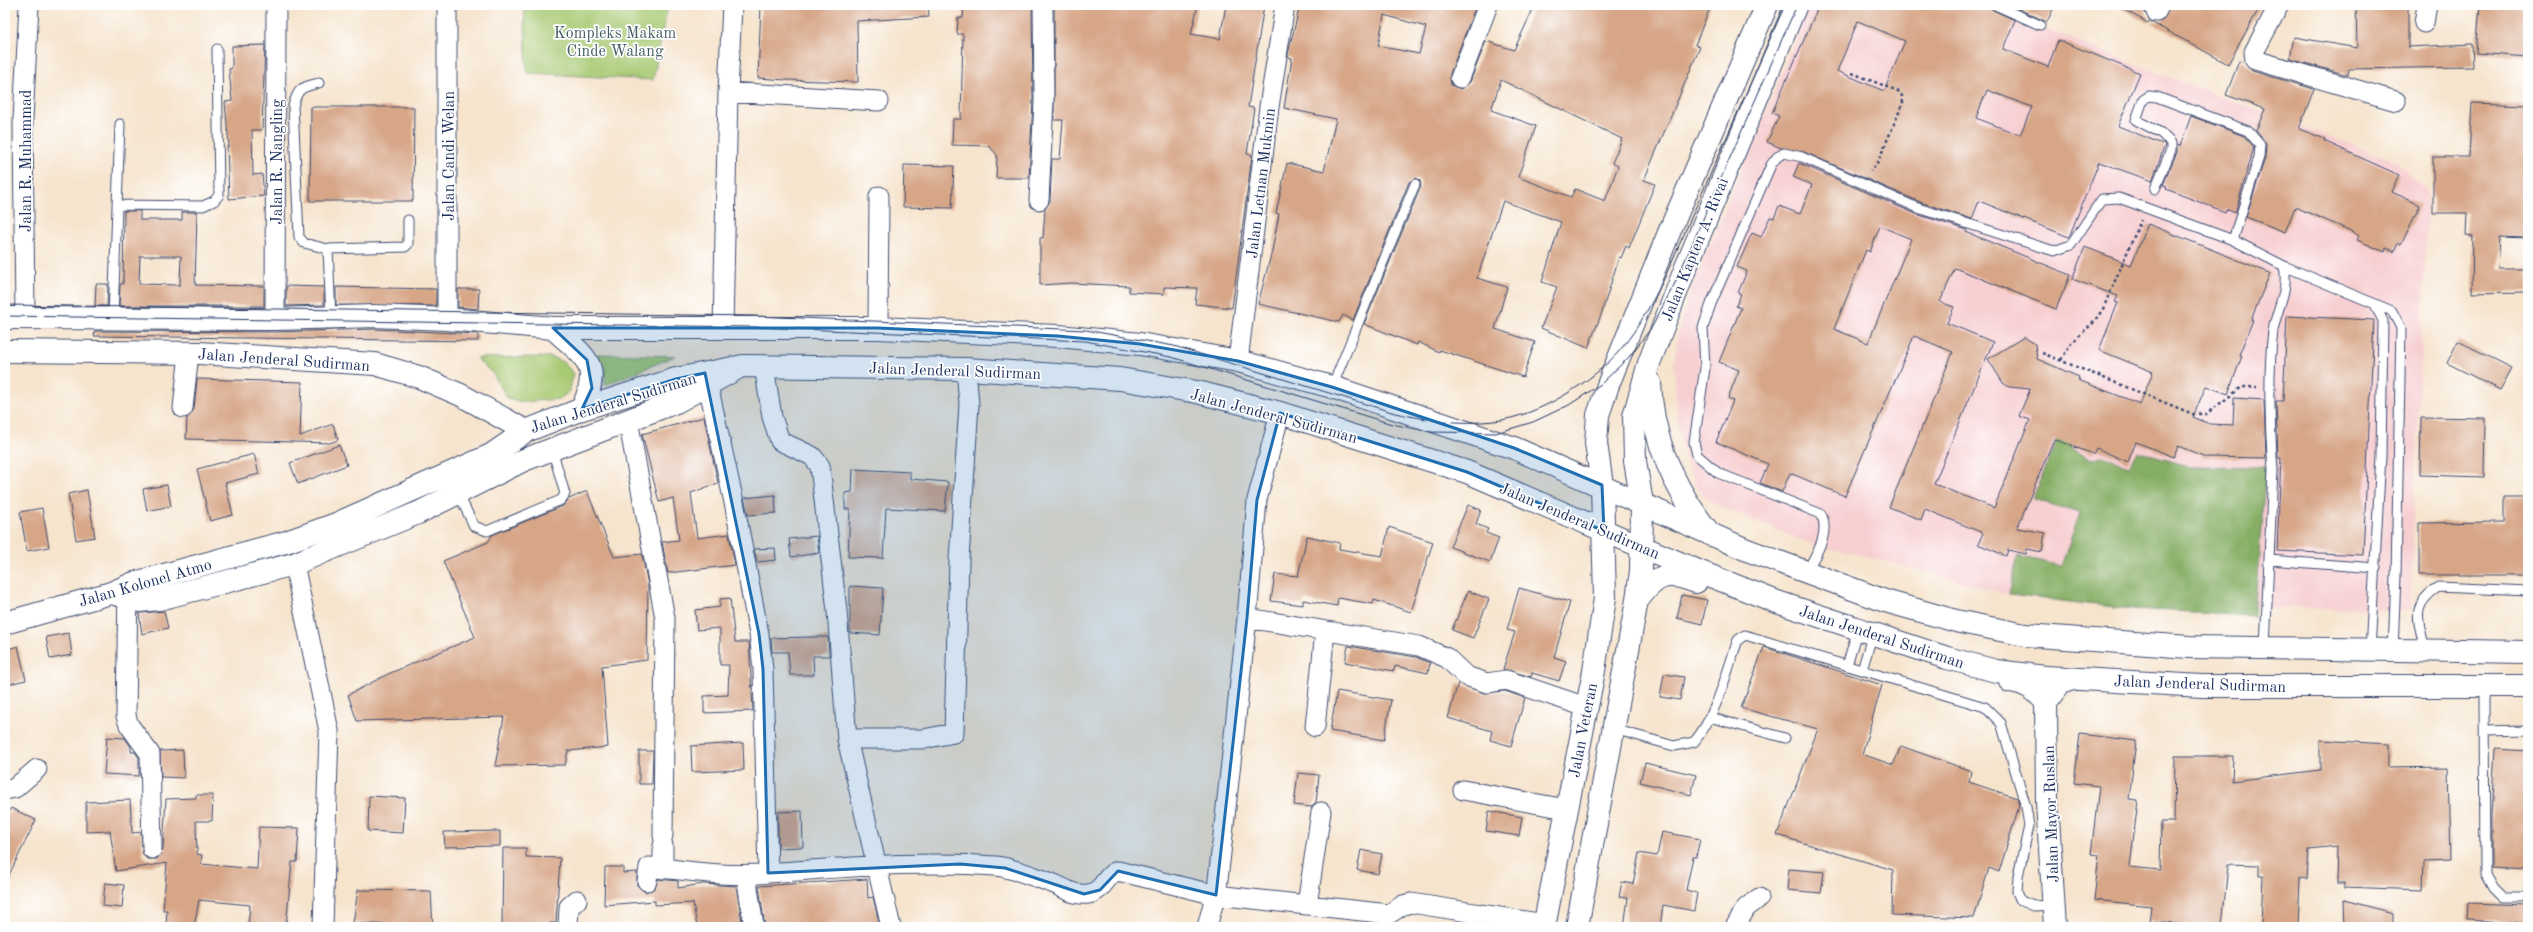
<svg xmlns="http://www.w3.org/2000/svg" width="2533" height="932" font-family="'Old Standard TT',serif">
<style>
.built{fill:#f7cfd1}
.green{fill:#a7c972;stroke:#617c68}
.forest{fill:#85ad64;stroke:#506e61}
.building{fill:#d7a687;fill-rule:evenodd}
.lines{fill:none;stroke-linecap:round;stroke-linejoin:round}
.service-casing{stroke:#3c4a6f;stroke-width:11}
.minor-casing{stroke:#3c4a6f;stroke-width:21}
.tertiary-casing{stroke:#3c4a6f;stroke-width:24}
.secondary-casing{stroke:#3c4a6f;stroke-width:24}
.primary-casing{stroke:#3c4a6f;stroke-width:24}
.trunk-casing{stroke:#3c4a6f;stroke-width:24}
.path{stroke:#3c4a6f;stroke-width:2.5;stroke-dasharray:3 3;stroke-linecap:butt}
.service{stroke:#fff;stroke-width:9}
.minor{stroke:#fff;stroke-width:19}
.tertiary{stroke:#fff;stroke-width:22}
.secondary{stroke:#fff;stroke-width:22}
.primary{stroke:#fff;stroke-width:22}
.trunk{stroke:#fff;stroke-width:22}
.tram{stroke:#1b2f5e;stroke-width:1}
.marked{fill:#1f6fb2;fill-opacity:0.2;stroke:#1f6fb2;stroke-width:3;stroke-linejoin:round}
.labels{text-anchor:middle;stroke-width:3.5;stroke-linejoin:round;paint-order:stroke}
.park-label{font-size:16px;fill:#455d64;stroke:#fff}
.street-label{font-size:16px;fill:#1b2f5e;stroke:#fff}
</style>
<rect width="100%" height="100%" fill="#fff"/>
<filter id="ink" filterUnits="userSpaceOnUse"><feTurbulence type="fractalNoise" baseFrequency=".025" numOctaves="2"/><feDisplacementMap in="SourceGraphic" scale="8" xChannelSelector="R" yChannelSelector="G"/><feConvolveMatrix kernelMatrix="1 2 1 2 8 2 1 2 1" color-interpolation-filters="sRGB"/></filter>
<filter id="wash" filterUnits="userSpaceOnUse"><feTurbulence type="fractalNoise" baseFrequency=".012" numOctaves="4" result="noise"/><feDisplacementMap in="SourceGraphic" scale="16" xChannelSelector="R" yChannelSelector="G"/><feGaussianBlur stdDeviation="0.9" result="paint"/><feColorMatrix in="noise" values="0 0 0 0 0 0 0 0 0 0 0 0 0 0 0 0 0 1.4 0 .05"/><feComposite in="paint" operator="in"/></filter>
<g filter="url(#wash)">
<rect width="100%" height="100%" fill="#f6e4cd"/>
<path class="built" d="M1810 5H1986L2144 68 2396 161 2428 191 2410 611 2255 607 2266 467 2188 466 2137 451 2129 466 2102 456 2092 459 2071 449 2033 499 2080 513 2061 566 2018 556 2009 595 1847 551 1825 550 1713 503 1699 491 1687 465 1678 427 1674 363 1678 335 1687 300Z"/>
<path class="green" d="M524 5H668L653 80 527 73Z
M597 354 675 356 605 385V368Z
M551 357 563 362 573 373 570 390 560 399 523 402 508 399 493 374 476 358Z"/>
<path class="forest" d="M2062 427 2075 433 2071 449 2092 459 2102 456 2129 466 2137 451 2188 466 2266 467 2254 615 2132 609 2009 595 2018 556 2061 566 2080 513 2033 499Z"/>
<g id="blocks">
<path class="building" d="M761 5H928L929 17 857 21 858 82 787 80 758 78Z
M964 5H1032L1033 101 1029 178H996L997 155 989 146 952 145 953 119H961L963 34H957L958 18H963Z
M1054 5H1198L1191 34 1220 39 1226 5H1264L1248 107 1254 108 1247 154 1252 155 1232 308 1195 304 1197 288 1164 287V294L1129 292V286L1071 283 1040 285V238H1043L1045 209 1050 201 1052 159H1060L1063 120H1054Z
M1300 5H1476L1450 74 1451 85 1461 89 1470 82 1486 41 1514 50 1535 5H1711L1695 45 1700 47 1644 180 1655 184 1629 248 1626 246 1621 258 1619 257 1602 312 1588 348 1541 328 1557 287 1542 282 1561 222 1503 201 1477 278 1507 287 1495 329 1535 342 1523 377 1440 350 1439 352 1418 342 1417 345 1364 324 1421 186 1420 181 1417 178 1409 182 1353 320 1343 315 1339 322 1258 304 1272 251 1279 214 1276 213 1287 163 1324 171 1336 119 1284 108 1292 58 1288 57V54ZM1384 15 1426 27 1419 54 1378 46ZM1501 80 1622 139 1612 163 1618 166 1605 201 1575 189 1571 197 1518 177 1536 126 1491 110Z
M1819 5H1989L1993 10 2015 20 2003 49 2048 67 2058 40 2140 73 2118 126 2165 145 2152 181 2099 162 2069 237 1979 201 1972 219 1920 202 1804 152 1781 148 1767 142 1779 116 1772 113ZM1858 21 1905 41 1884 91 1837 71ZM1987 90 2032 107 2020 135 1976 118Z
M2010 5H2055L2047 22Z
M2116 5H2147L2145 12 2150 21 2148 23Z
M2171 5H2261L2228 64 2151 22 2162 21Z
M2356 5H2408V47L2472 44 2473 67 2349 69 2348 75 2290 59 2294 37 2357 48Z
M2480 5H2528V57L2476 53Z
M265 45 262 130H252L253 175 262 174 264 196 229 199 227 146H229L225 102 232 101 229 69 232 68V46Z
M2239 61 2245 63 2252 71 2314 89 2299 129 2325 139 2324 141 2399 175 2392 192 2420 205 2401 245 2398 243 2394 252 2386 248 2385 252 2357 240 2359 236 2351 231 2295 207 2285 232 2246 217 2265 158 2266 143 2256 131 2265 109 2226 95Z
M2472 103 2528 105V238L2500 237 2498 269H2528V292L2472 293 2473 236 2466 235 2467 213H2433V157H2469Z
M311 107H414L413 201H310Z
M2191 116 2244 136 2254 147 2235 213 2226 209 2225 212 2166 189 2167 186 2163 185 2177 152V145L2180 146Z
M1799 163 1916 214 1967 230 1966 232 2070 275 2056 309 1955 268 1940 302 1954 307 1947 323 1993 342 1934 484 1994 508 2030 420 2019 416 2030 389 2009 387 2003 383 1988 359 2024 337 2035 344 2037 359 2079 377 2078 380 2140 404 2153 372 2099 350 2118 303 2115 302 2118 296 2072 279 2085 247 2131 265 2148 224 2270 273 2251 320H2253L2239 355 2242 356 2228 394 2206 386 2193 417 2210 424 2233 425 2234 398 2264 400 2266 458 2206 457 2178 446 2174 457 2136 442 2128 462 2096 448 2093 454 2054 439 2017 528 2045 533 2042 552 2027 549 2026 554 2008 550 2006 556 1978 544 1983 533 1925 509 1921 520 1889 507 1953 352 1914 336 1845 496 1790 473 1782 492 1760 483 1768 464 1716 442 1733 401 1728 398 1739 370 1719 362 1741 308 1736 306 1741 294 1738 293 1747 271 1737 267 1752 233 1761 237 1770 217 1774 218 1779 206 1800 214 1812 185 1793 177ZM1880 226 1911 239 1868 343 1834 329 1866 250 1870 252Z
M904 165 954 166 952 208 903 207Z
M124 211H140V220H182V212H197L195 285 264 286V306H119L120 284H123ZM140 256H181L180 285 139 284Z
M96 284H108L107 306H95Z
M286 286 324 287V305L286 306Z
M336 287 436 289V306L336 305Z
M458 289H479L478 309 458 307Z
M2287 316 2374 320 2363 555 2277 551 2281 458H2278L2276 401H2283Z
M374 329 478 334V341L94 336 95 331 275 332Z
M2458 341 2512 368 2500 390 2447 363Z
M197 379 302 382 300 436 333 424 338 440 330 443 186 439 187 418 194 409Z
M704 417 718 483 691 493 697 538 729 534 735 565 668 573 662 542 679 540 673 498 659 502 642 434Z
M2421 417 2485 418 2484 477 2420 475Z
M339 445 347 465 298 484 290 463Z
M254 454 259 474 225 483 233 515 210 521 197 469Z
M853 469 910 472V479L948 482 945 511 886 508 883 558 848 557 850 509H845V493L852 492Z
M167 485 171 506 147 511 143 489Z
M87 490 95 537 76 540 68 494Z
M587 491 614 557 642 554 648 585 647 660 602 666 608 747 568 751 565 765 495 766 504 717 357 721 348 695 388 674 475 637 443 561 488 542 492 535 563 506 569 499Z
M775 495 776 513 748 515 744 498Z
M2504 496H2528V575H2419V523L2504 522Z
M1468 505 1481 510 1476 524 1488 529 1486 533 1499 538 1490 562 1450 547Z
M42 508 49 547 27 551 20 512Z
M1389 527 1433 542 1411 612 1374 600 1373 604 1338 598 1337 606 1303 600V605L1271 601 1275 574 1298 576 1307 536 1340 543 1339 549 1382 556Z
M817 536 819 553 791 557 789 539Z
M775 548 776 560 757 562 754 549Z
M850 586 883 588 880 635 850 633Z
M1519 588 1570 602 1554 657 1566 661 1559 681 1532 673 1531 677 1503 669 1515 632 1507 630Z
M1468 591 1489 599 1473 638 1452 630Z
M1682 595 1707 600 1702 624 1677 618Z
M730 598 735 642H749L753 711 704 713V696L728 695 729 665H720V628L697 630 695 610 720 607V599Z
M164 611 168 628 142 634 139 613Z
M69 633 72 655 50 659 46 637Z
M812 637H828L829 656H813L814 675H790L788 652H772L771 638Z
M18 646 26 680 5 685V650Z
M1348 646 1416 657 1430 663 1428 673 1395 666 1394 671 1345 662Z
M1764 647 1882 685 1862 754 1893 765 1901 746 1971 771 1969 782 2017 798 2019 806 1999 872 1989 868 1974 918 1892 915 1893 870 1777 835 1818 729 1741 708Z
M1664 674 1684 677 1680 700 1660 697Z
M1458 683 1484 693 1505 691 1525 698 1511 746 1490 740 1492 731 1448 718Z
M1337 691 1391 700 1384 740 1330 731Z
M2080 734 2136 741 2129 799 2138 800 2130 867 2160 870 2161 822H2174L2175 756H2233L2232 781 2320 770V740L2388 744V768L2448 767 2450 861 2424 862 2423 890 2344 887V883H2336L2337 846 2309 849 2307 879 2300 878 2298 927H2261L2263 876H2259V865L2228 864 2222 927 2149 922 2151 906 2094 900 2099 855 2091 854 2099 786 2074 783Z
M107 737 125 738 131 747V752H135L139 758V776L104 774Z
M743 743 744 770 692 772 691 746Z
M2495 749 2528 751V869L2491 867V816Z
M183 750 184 778 161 777 160 751Z
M639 751H653L652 784H639Z
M1645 763 1696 775 1691 795 1640 782Z
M1298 773 1319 775 1316 802 1311 807 1294 805Z
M196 795H213L212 821H196L197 854 202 855 201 864 257 869 259 827 299 828 297 862H292L286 927H248L250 905 199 900 194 927H166L167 910H163L167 863 116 871 110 831 86 832V802L130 800 132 833 141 832 143 855 147 859H157L163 849 166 799 196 798Z
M369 796 405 798 403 833 368 831Z
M11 808 36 820 5 883V819Z
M802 811 803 847 778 848V812Z
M1489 811 1522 817 1519 836 1486 831Z
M500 831V846L445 847 444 832Z
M1662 832 1700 839 1696 857H1693L1686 890 1697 893 1694 911 1663 905 1660 927H1624L1628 898 1619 897 1622 882 1633 884 1639 853 1657 856Z
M503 848H526V857L560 858 556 923H550V927H502Z
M1361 850 1382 854 1378 874 1357 870Z
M605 867H623V873L637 872V885L645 892 655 888 658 879 678 881V888L703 884 736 886 743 927H697L693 903 655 905V901L604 905Z
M1789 869 1824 872 1821 893 1787 890Z
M867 879 868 898 873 897 880 927H765L759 886Z
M105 883 124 885 122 908 103 906Z
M358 890 431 891 433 927 353 923Z
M2344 900 2393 913V927H2345Z
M2468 903 2528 905V923L2467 920Z"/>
</g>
</g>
<g filter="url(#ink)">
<use href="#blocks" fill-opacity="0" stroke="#3c4a6f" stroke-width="1"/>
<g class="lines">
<defs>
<path id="service" d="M1995 5 2040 25
M319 83C302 87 298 87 293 106L299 237 304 243 328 249 331 318
M2155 189 2171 150V143L2161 133 2136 120 2143 100 2149 96 2157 97 2248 131 2260 145 2259 157 2233 240
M117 205 203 206 214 201 219 195 217 49
M328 249 405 247 408 244V220
M113 318 120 124
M1332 387 1415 184
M458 493 474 526 487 531 561 500 565 494 552 449
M2269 560 2376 568
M1806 573C1815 555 1831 534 1821 514L1718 473 1697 455 1694 442 1705 368 1703 328 1711 304 1771 165 1777 157 1784 153 1802 157 1918 208 2054 251 2071 245 2102 199 2119 198 2233 240 2284 266 2392 311 2401 328 2396 576 2393 651
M2265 648 2273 470C2270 429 2268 372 2273 331 2277 306 2289 293 2284 266
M2370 650 2381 456 2383 321 2375 304
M2425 650C2419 620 2409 607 2438 587L2528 591
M1847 666 1855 638
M1862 670 1870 643
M2486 687 2484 699 2485 874 2493 888 2502 897H2528
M1709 717 1785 738
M1614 729 1674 746 1694 742C1717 715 1726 673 1738 640L1745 635 1985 707 2001 723 2026 807 2029 826 2018 876 2017 892 2021 901 2033 906 2054 905
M2485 731 2528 730"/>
<path id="minor" d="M2279 5 2254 52 2255 60 2396 101
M2156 12 2160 5
M2424 23 2427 5
M1460 78 1488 5
M728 92 879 101
M1039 200 1044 101 1043 5
M447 307V5
M25 318 23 120 29 5
M275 319 276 5
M878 328 879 196
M723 329 728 92 732 5
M1238 361 1269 107 1285 5
M764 366 772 417 780 441 812 456 820 466 837 611 847 739 891 927
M708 385 735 507 759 634 763 669 768 873C843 868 920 860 996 866 1013 868 1035 877 1052 883 1065 888 1073 896 1088 894 1104 892 1105 874 1118 871L1216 895 1389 914 1403 905 1411 903 1545 924
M183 408 189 353
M628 420 665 618 663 836
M294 564 329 731 323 927
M128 586 126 716 129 725 150 754 152 849
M1247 618 1419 646 1447 658 1466 676 1487 683 1506 680 1586 707
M1315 727 1325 631
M847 739H923L954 733 959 560 969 404 966 369
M5 790 15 788 37 769
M1463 790 1566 809
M663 869V845
M746 875 754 927
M647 881 649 867C689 870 727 878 768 873
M1307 905 1321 812
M568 927 569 907 577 900
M1207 927 1217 889 1247 618 1257 500 1280 413
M1735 927 1746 908 1759 898"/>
<path id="tertiary" d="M2046 702 2047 802 2055 927"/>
<path id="secondary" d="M111 593 140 601 159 599 294 564 418 513 524 460 676 402 736 369
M5 623 111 593 134 583 286 542 336 524 491 455 526 431"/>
<path id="primary" d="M1650 383C1652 440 1674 490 1711 535
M1602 485 1596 443 1598 415 1608 385 1670 230 1767 5
M1642 503 1635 461 1634 416 1649 363 1686 267 1796 5"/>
<path id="trunk" d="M5 318 275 319 374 316 447 319 553 328H878L1058 336 1140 344 1238 361 1332 387 1514 448 1747 550 1885 601 1956 621 2025 635 2189 647 2528 652
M553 328C585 358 603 363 582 409
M5 351 199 353 375 364 419 377 461 395 526 431 582 409 676 379 743 366 966 369 1120 379 1197 392 1280 413 1467 472 1703 573 1777 602 1947 658 1996 671 2046 677 2202 686H2528
M1637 601C1656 575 1666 570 1696 582
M2010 681C2027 683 2035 690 2046 702L2060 683 2073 679
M1544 927 1594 671 1605 598 1602 485
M1577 927 1636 606 1641 571 1642 503"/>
</defs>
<use href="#service" class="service-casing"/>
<use href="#minor" class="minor-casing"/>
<use href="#tertiary" class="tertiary-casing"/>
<use href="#secondary" class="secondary-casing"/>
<use href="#primary" class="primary-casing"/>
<use href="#trunk" class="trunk-casing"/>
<path class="path" d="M1852 73 1898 91 1902 96 1903 103 1877 164 1870 171
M2042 353 2193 414H2206L2242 387H2257
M2061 360 2071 343 2093 323 2103 309 2141 220"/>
<use href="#service" class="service"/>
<use href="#minor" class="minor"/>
<use href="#tertiary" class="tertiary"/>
<use href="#secondary" class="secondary"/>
<use href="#primary" class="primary"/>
<use href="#trunk" class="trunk"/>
<path class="tram" d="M5 305 754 316 1086 330 1174 346 1395 413C1427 420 1460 425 1494 421 1537 417 1593 382 1621 349 1639 327 1652 303 1665 277L1785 5
M5 316 754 327 1085 341 1171 357 1392 424 1431 432 1496 433 1533 422 1569 405 1601 384 1629 357 1652 327 1675 283 1797 5"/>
</g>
</g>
<path class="marked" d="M553 328H878L1058 336 1140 344 1238 361 1332 387 1514 448 1602 485 1604 531 1467 472 1280 413 1257 500 1247 618 1216 895 1118 871 1100 890 1084 894 1005 868 960 864 768 873 763 669 759 634 705 373 676 379 582 409 592 388 587 360Z"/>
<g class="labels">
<g class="park-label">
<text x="615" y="38">Kompleks Makam<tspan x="615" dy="18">Cinde Walang</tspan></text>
</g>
<g class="street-label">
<text transform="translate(448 156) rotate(-90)" y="6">Jalan Candi Welan</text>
<text transform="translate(25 161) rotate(-90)" y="6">Jalan R. Muhammad</text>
<text transform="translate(276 162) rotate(-90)" y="6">Jalan R. Nangling</text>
<text transform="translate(1260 183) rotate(-83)" y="6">Jalan Letnan Mukmin</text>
<text transform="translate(1694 249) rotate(-68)" y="6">Jalan Kapten A. Rivai</text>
<text transform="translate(284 359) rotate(4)" y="6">Jalan Jenderal Sudirman</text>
<text transform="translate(955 370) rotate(2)" y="6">Jalan Jenderal Sudirman</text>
<text transform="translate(613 402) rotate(-17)" y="6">Jalan Jenderal Sudirman</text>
<text transform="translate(1274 415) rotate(15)" y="6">Jalan Jenderal Sudirman</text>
<text transform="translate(1580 520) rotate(23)" y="6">Jalan Jenderal Sudirman</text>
<text transform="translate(145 582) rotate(-16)" y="6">Jalan Kolonel Atmo</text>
<text transform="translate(1882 636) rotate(18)" y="6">Jalan Jenderal Sudirman</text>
<text transform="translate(2200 683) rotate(2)" y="6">Jalan Jenderal Sudirman</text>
<text transform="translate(1582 730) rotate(-79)" y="6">Jalan Veteran</text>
<text transform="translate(2050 814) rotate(-92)" y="6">Jalan Mayor Ruslan</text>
</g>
</g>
<rect width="2533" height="932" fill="none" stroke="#fff" stroke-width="20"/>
</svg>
